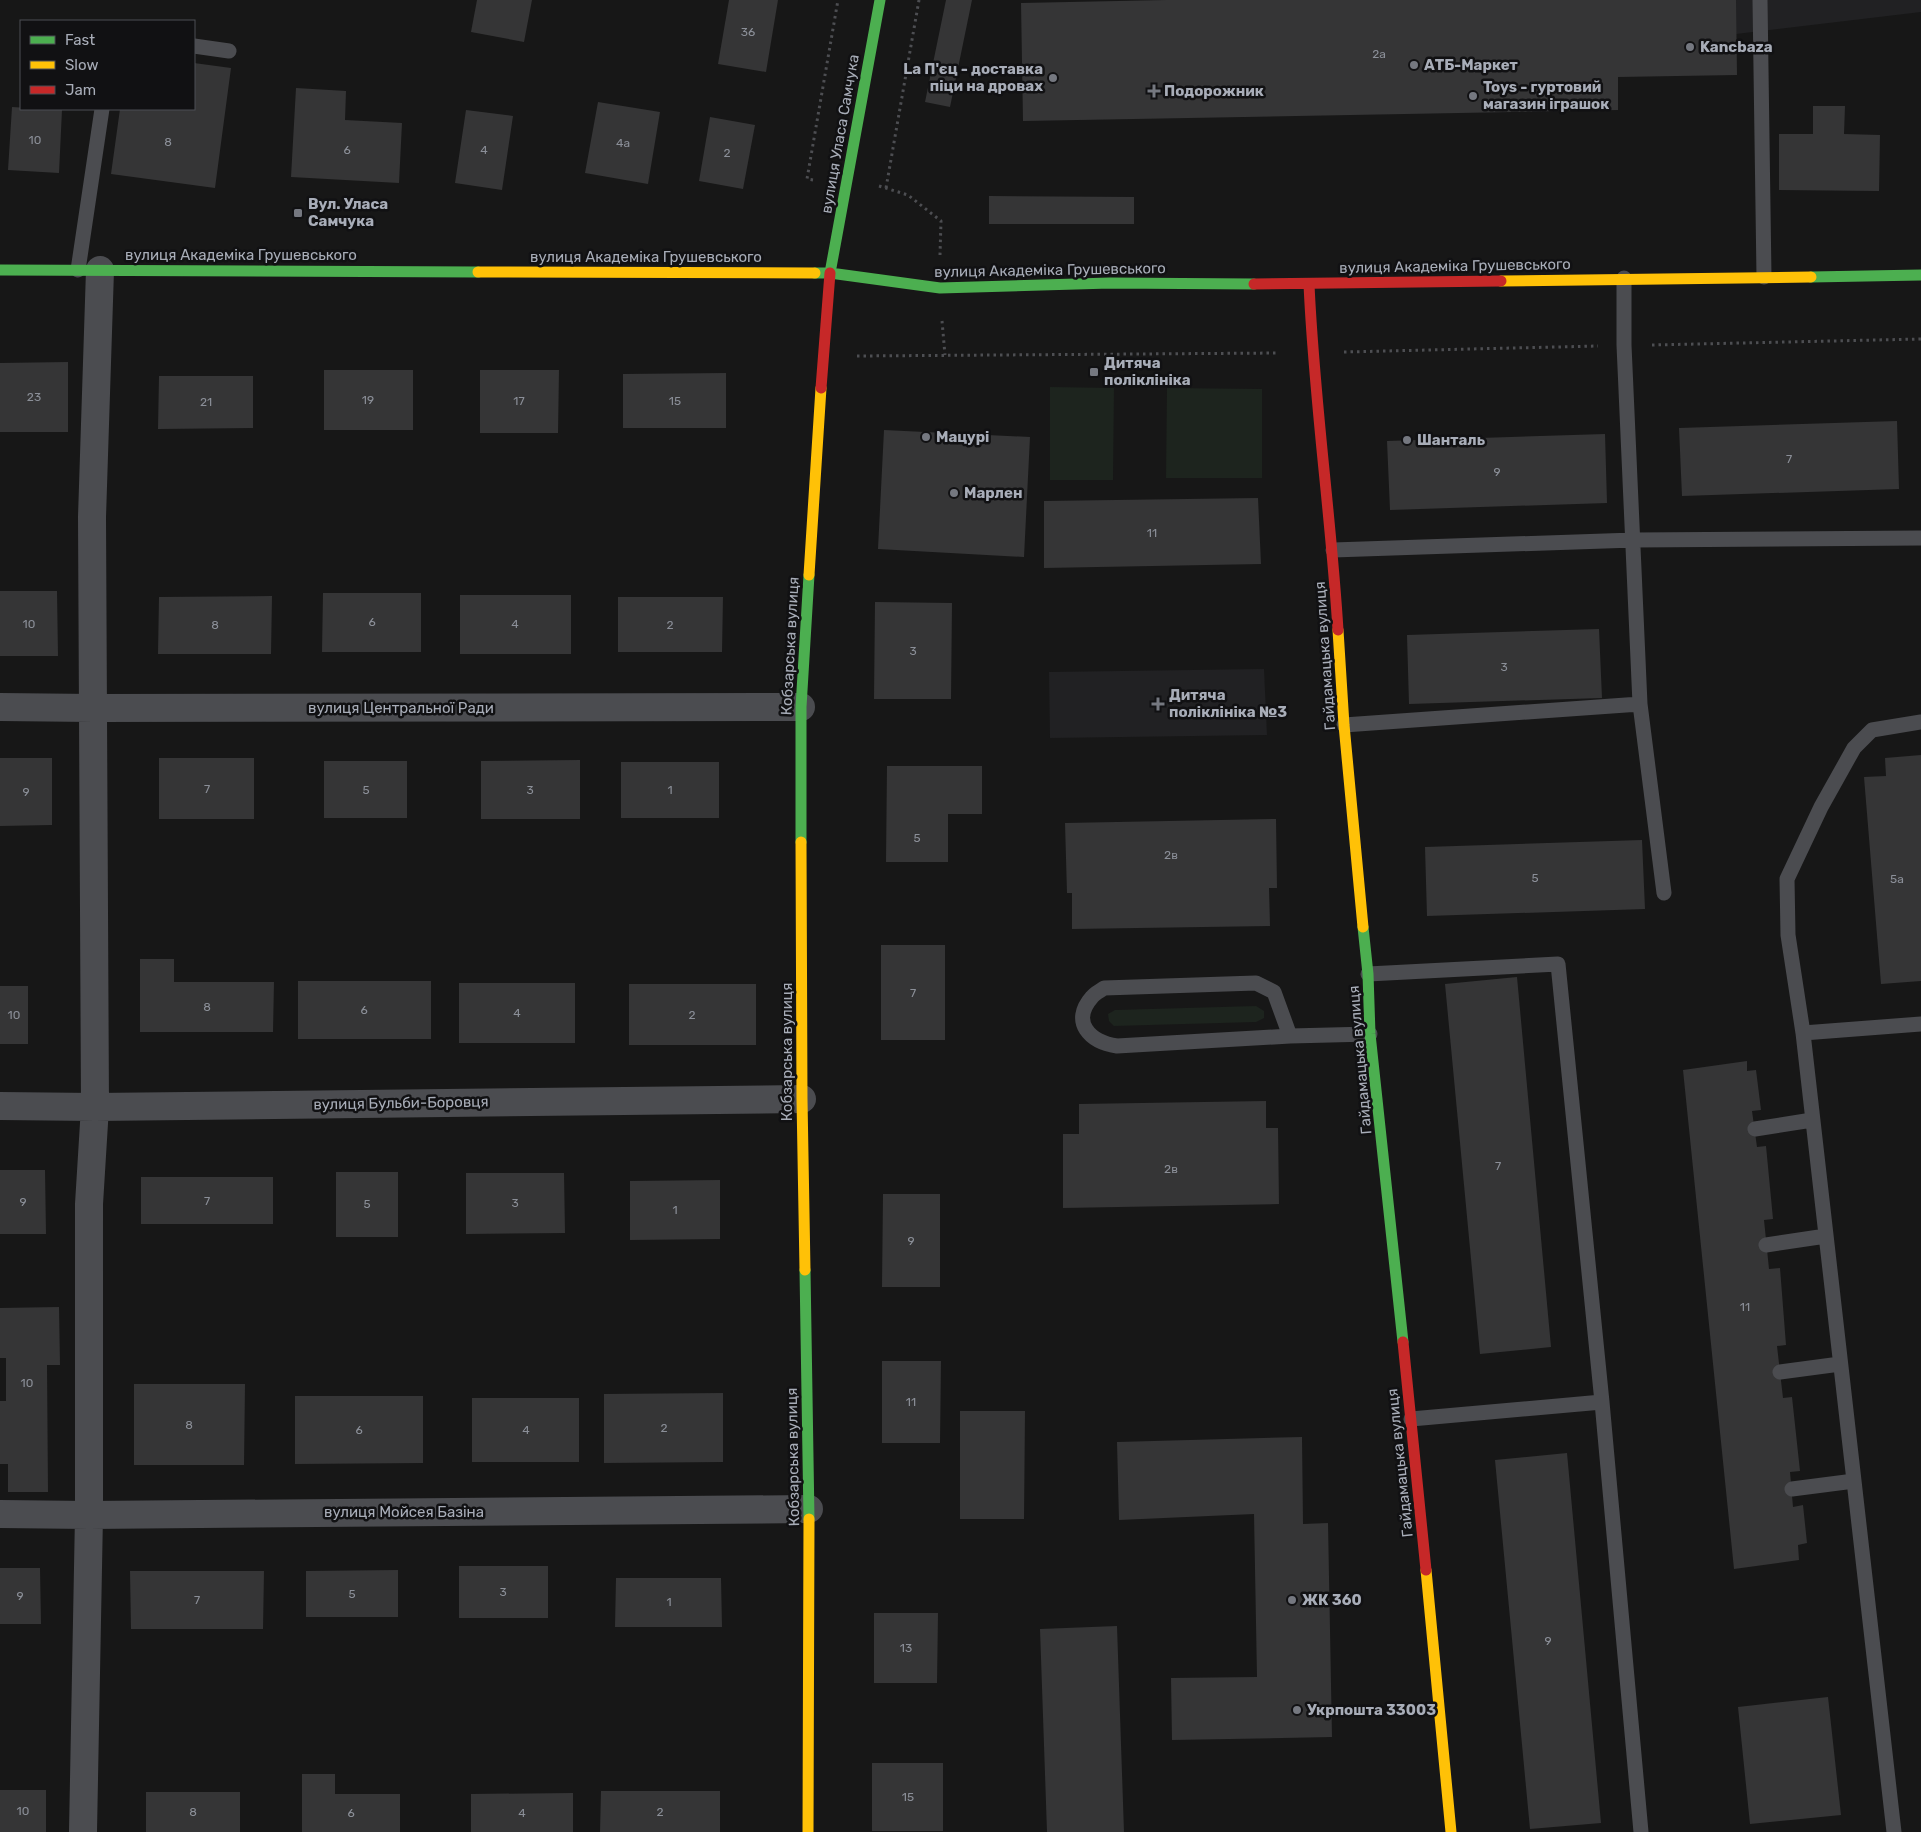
<svg xmlns="http://www.w3.org/2000/svg" width="1921" height="1832" font-family="Rubik,sans-serif">
<style>
.built{fill:#212123}
.green{fill:#1d241e}
.building{fill:#353536}
.lines{fill:none;stroke-linecap:round;stroke-linejoin:round}
.path{stroke:#4d4e52;stroke-width:3;stroke-dasharray:2.5 4;stroke-linecap:butt}
.lane{stroke:#4b4c50;stroke-width:15}
.street{stroke:#4b4c50;stroke-width:28}
.fast{stroke:#4caf50;stroke-width:11}
.slow{stroke:#ffc107;stroke-width:11}
.jam{stroke:#c62828;stroke-width:11}
.poi-dot{fill:#757880;stroke:#111113;stroke-width:2}
.labels{text-anchor:middle;stroke-width:5;stroke-linejoin:round;paint-order:stroke}
.number-label{font-size:12px;fill:#8b8f98}
.poi-label{font-size:15px;font-weight:bold;fill:#a8adb8;stroke:#111113;text-anchor:start}
.street-label{font-size:15px;fill:#a8adb8;stroke:#111113}
</style>
<rect width="100%" height="100%" fill="#171717"/>
<path class="built" d="M1736 0H1921V12L1736 34Z
M1264 669 1267 735 1050 738 1049 672Z"/>
<path class="green" d="M1050 387 1114 388 1113 480H1050Z
M1167 388 1262 389V478H1166Z
M1256 1006 1264 1011V1018L1256 1022 1114 1026 1109 1021 1108 1014 1115 1010Z"/>
<path class="building" d="M477 0H532L524 42 471 32Z
M729 0H778L766 72 718 64Z
M946 0H972L950 107 925 102Z
M1166 0H1736L1737 75 1618 77V110L1023 121 1021 3Z
M194 63 231 68 215 188 111 174 120 109H194Z
M296 88 346 91 345 120 402 123 399 183 291 177Z
M598 102 660 112 648 184 585 173Z
M1813 106H1845L1844 134 1880 135 1879 191 1779 190V134H1813Z
M12 107 62 110 59 173 8 170Z
M466 110 513 116 502 190 455 183Z
M710 117 755 125 743 189 699 181Z
M989 196 1134 197V224H989Z
M68 362V432H0V363Z
M324 370H413V430H324Z
M480 370H559L558 433H480Z
M726 373V428H623V374Z
M159 376H253V428L158 429Z
M1897 421 1899 489 1682 496 1679 428Z
M884 430 1030 437 1024 557 878 549Z
M1605 434 1607 503 1390 510 1387 441Z
M1258 498 1261 564 1044 568V501Z
M0 591H57L58 656H0Z
M323 593H421V652H322Z
M460 595H571V654H460Z
M272 596 271 654H158L159 597Z
M618 597H723L722 652H618Z
M875 602 952 603 951 699H874Z
M1599 629 1602 698 1409 704 1407 635Z
M1921 755V981L1881 984 1864 777 1886 776 1885 758Z
M0 758H52V825L0 826Z
M159 758H254V819H159Z
M580 760V819H481V761Z
M324 761H407V818H324Z
M621 762H719V818H621Z
M887 766H982V814H948V862H886Z
M1276 819 1277 888H1269L1270 926 1072 929V893H1067L1065 823Z
M1642 840 1645 909 1427 916 1425 847Z
M881 945H945V1040H881Z
M140 959H174V982H274L273 1032H140Z
M1517 977 1551 1347 1480 1354 1445 984Z
M298 981H431V1039H298Z
M459 983H575V1043H459Z
M629 984H756V1045H629Z
M0 986H28V1044H0Z
M1747 1061V1071L1756 1070 1761 1110 1752 1111 1757 1147 1766 1146 1773 1219 1764 1220 1769 1269 1780 1268 1786 1345 1777 1346 1783 1398 1792 1397 1800 1471 1790 1472 1793 1507 1803 1505 1807 1543 1798 1545 1799 1560 1734 1569 1683 1070Z
M1266 1101V1128H1278L1279 1204 1063 1208V1134H1079V1104Z
M0 1170H45L46 1234H0Z
M336 1172H398V1237H336Z
M466 1173H564L565 1233 466 1234Z
M141 1177H273V1224H141Z
M720 1180V1239L630 1240V1181Z
M883 1194H940V1287H882Z
M59 1307 60 1365H47L48 1492H8V1464H0V1401H6V1358H0V1308Z
M882 1361H941L940 1443H882Z
M134 1384H245L244 1465H134Z
M723 1393V1462L604 1463V1394Z
M295 1396H423V1463L295 1464Z
M472 1398H579V1462H472Z
M960 1411H1025L1024 1519H960Z
M1302 1437 1303 1524 1328 1523 1332 1737 1172 1740 1171 1678 1257 1677 1254 1514 1119 1520 1117 1442Z
M1567 1453 1601 1823 1530 1829 1495 1460Z
M459 1566H548V1618H459Z
M0 1568H40L41 1624H0Z
M398 1570V1617H306V1571Z
M130 1571H264L263 1629H131Z
M616 1578H721L722 1627H615Z
M874 1613H938L937 1683H874Z
M1117 1626 1124 1832H1047L1040 1629Z
M1828 1697 1841 1815 1750 1824 1738 1707Z
M872 1763H943V1831H872Z
M302 1774H335V1794H400V1832H302Z
M0 1790H46V1832H0Z
M601 1791H720V1832H600Z
M146 1792H240V1832H146Z
M573 1793V1832H471V1794Z"/>
<g class="lines">
<path class="path" d="M813 180 807 179 838 0
M879 186 908 195 941 221 940 255
M886 188 919 0
M942 321 945 355
M1652 345 1921 339
M1344 352 1598 346
M857 356 1278 353"/>
<path class="lane" d="M1760 0 1764 277
M194 46 229 51
M78 270 102 109
M1624 278V345L1640 704 1664 893
M1333 550 1634 540 1921 538
M1344 725 1640 704
M1368 974 1558 964 1602 1402 1641 1832
M1803 1033 1788 935 1787 879 1821 807 1854 748 1872 730 1921 722
M1290 1036 1274 992 1256 983 1104 988C1100 991 1095 993 1092 997 1070 1022 1090 1042 1117 1046L1290 1036 1370 1034
M1755 1129 1812 1120
M1766 1245 1826 1236
M1780 1372 1840 1364
M1411 1419 1602 1402
M1792 1489 1854 1481
M1894 1832 1803 1033 1921 1024"/>
<path class="street" d="M0 707 93 708 801 707
M0 1106 95 1107 802 1099
M0 1514 89 1515 809 1509
M83 1832 89 1515V1204L95 1107 92 517 100 270"/>
<path class="fast" d="M0 270 478 272
M815 273H830L940 288 1110 283 1254 284
M830 273 880 0
M1811 277 1921 275
M801 842V707L809 575
M1363 927 1368 974 1370 1034 1403 1342
M805 1270 809 1519"/>
<path class="slow" d="M478 272 815 273
M1501 281 1811 277
M809 575 821 388
M1338 630 1344 725 1363 927
M801 842 802 1099 805 1270
M1426 1570 1451 1832
M808 1832 809 1519"/>
<path class="jam" d="M1254 284 1501 281
M1309 284C1314 400 1331 515 1338 630
M821 388 830 273
M1403 1342 1426 1570"/>
</g>
<g class="poi-dot">
<circle cx="1690" cy="47" r="5"/>
<circle cx="1414" cy="65" r="5"/>
<circle cx="1053" cy="78" r="5"/>
<path d="M1151.5 83.5h5v5h5v5h-5v5h-5v-5h-5v-5h5z"/>
<circle cx="1473" cy="96" r="5"/>
<rect x="293" y="208" width="10" height="10" rx="2.5"/>
<rect x="1089" y="367" width="10" height="10" rx="2.5"/>
<circle cx="926" cy="437" r="5"/>
<circle cx="1407" cy="440" r="5"/>
<circle cx="954" cy="493" r="5"/>
<path d="M1155.5 696.5h5v5h5v5h-5v5h-5v-5h-5v-5h5z"/>
<circle cx="1292" cy="1600" r="5"/>
<circle cx="1297" cy="1710" r="5"/>
</g>
<g class="labels">
<g class="number-label">
<text x="748" y="36">36</text>
<text x="1379" y="58">2а</text>
<text x="35" y="144">10</text>
<text x="168" y="146">8</text>
<text x="623" y="147">4а</text>
<text x="347" y="154">6</text>
<text x="484" y="154">4</text>
<text x="727" y="157">2</text>
<text x="34" y="401">23</text>
<text x="368" y="404">19</text>
<text x="519" y="405">17</text>
<text x="675" y="405">15</text>
<text x="206" y="406">21</text>
<text x="1789" y="463">7</text>
<text x="1497" y="476">9</text>
<text x="1152" y="537">11</text>
<text x="372" y="626">6</text>
<text x="29" y="628">10</text>
<text x="515" y="628">4</text>
<text x="215" y="629">8</text>
<text x="670" y="629">2</text>
<text x="913" y="655">3</text>
<text x="1504" y="671">3</text>
<text x="207" y="793">7</text>
<text x="366" y="794">5</text>
<text x="530" y="794">3</text>
<text x="670" y="794">1</text>
<text x="26" y="796">9</text>
<text x="917" y="842">5</text>
<text x="1171" y="859">2в</text>
<text x="1535" y="882">5</text>
<text x="1897" y="883">5а</text>
<text x="913" y="997">7</text>
<text x="207" y="1011">8</text>
<text x="364" y="1014">6</text>
<text x="517" y="1017">4</text>
<text x="14" y="1019">10</text>
<text x="692" y="1019">2</text>
<text x="1498" y="1170">7</text>
<text x="1171" y="1173">2в</text>
<text x="207" y="1205">7</text>
<text x="23" y="1206">9</text>
<text x="515" y="1207">3</text>
<text x="367" y="1208">5</text>
<text x="675" y="1214">1</text>
<text x="911" y="1245">9</text>
<text x="1745" y="1311">11</text>
<text x="27" y="1387">10</text>
<text x="911" y="1406">11</text>
<text x="189" y="1429">8</text>
<text x="664" y="1432">2</text>
<text x="359" y="1434">6</text>
<text x="526" y="1434">4</text>
<text x="503" y="1596">3</text>
<text x="352" y="1598">5</text>
<text x="20" y="1600">9</text>
<text x="197" y="1604">7</text>
<text x="669" y="1606">1</text>
<text x="1548" y="1645">9</text>
<text x="906" y="1652">13</text>
<text x="908" y="1801">15</text>
<text x="23" y="1815">10</text>
<text x="193" y="1816">8</text>
<text x="660" y="1816">2</text>
<text x="351" y="1817">6</text>
<text x="522" y="1817">4</text>
</g>
<g class="poi-label">
<text x="1700" y="52">Kancbaza</text>
<text x="1424" y="70">АТБ-Маркет</text>
<text x="1043" y="74" text-anchor="end">La П'єц - доставка<tspan x="1043" dy="17">піци на дровах</tspan></text>
<text x="1483" y="92">Toys - гуртовий<tspan x="1483" dy="17">магазин іграшок</tspan></text>
<text x="1164" y="96">Подорожник</text>
<text x="308" y="209">Вул. Уласа<tspan x="308" dy="17">Самчука</tspan></text>
<text x="1104" y="368">Дитяча<tspan x="1104" dy="17">поліклініка</tspan></text>
<text x="936" y="442">Мацурі</text>
<text x="1417" y="445">Шанталь</text>
<text x="964" y="498">Марлен</text>
<text x="1169" y="700">Дитяча<tspan x="1169" dy="17">поліклініка №3</tspan></text>
<text x="1302" y="1605">ЖК 360</text>
<text x="1307" y="1715">Укрпошта 33003</text>
</g>
<g class="street-label">
<text transform="translate(840 134) rotate(-80)" y="5">вулиця Уласа Самчука</text>
<text x="241" y="260">вулиця Академіка Грушевського</text>
<text x="646" y="262">вулиця Академіка Грушевського</text>
<text transform="translate(1455 266) rotate(-1)" y="5">вулиця Академіка Грушевського</text>
<text transform="translate(1050 270) rotate(-1)" y="5">вулиця Академіка Грушевського</text>
<text transform="translate(790 646) rotate(-87)" y="5">Кобзарська вулиця</text>
<text transform="translate(1325 656) rotate(-94)" y="5">Гайдамацька вулиця</text>
<text x="401" y="713">вулиця Центральної Ради</text>
<text transform="translate(787 1052) rotate(-90)" y="5">Кобзарська вулиця</text>
<text transform="translate(1360 1060) rotate(-95)" y="5">Гайдамацька вулиця</text>
<text transform="translate(401 1103) rotate(-1)" y="5">вулиця Бульби-Боровця</text>
<text transform="translate(793 1457) rotate(-91)" y="5">Кобзарська вулиця</text>
<text transform="translate(1400 1463) rotate(-96)" y="5">Гайдамацька вулиця</text>
<text x="404" y="1517">вулиця Мойсея Базіна</text>
</g>
</g>
<rect x="20" y="20" width="175" height="90" fill="#111113" stroke="#4d4f55"/>
<rect x="30" y="36" width="25" height="8" fill="#4caf50" stroke="#4d4f55"/>
<text x="65" y="45" font-size="15" fill="#a8adb8">Fast</text>
<rect x="30" y="61" width="25" height="8" fill="#ffc107" stroke="#4d4f55"/>
<text x="65" y="70" font-size="15" fill="#a8adb8">Slow</text>
<rect x="30" y="86" width="25" height="8" fill="#c62828" stroke="#4d4f55"/>
<text x="65" y="95" font-size="15" fill="#a8adb8">Jam</text>
</svg>
